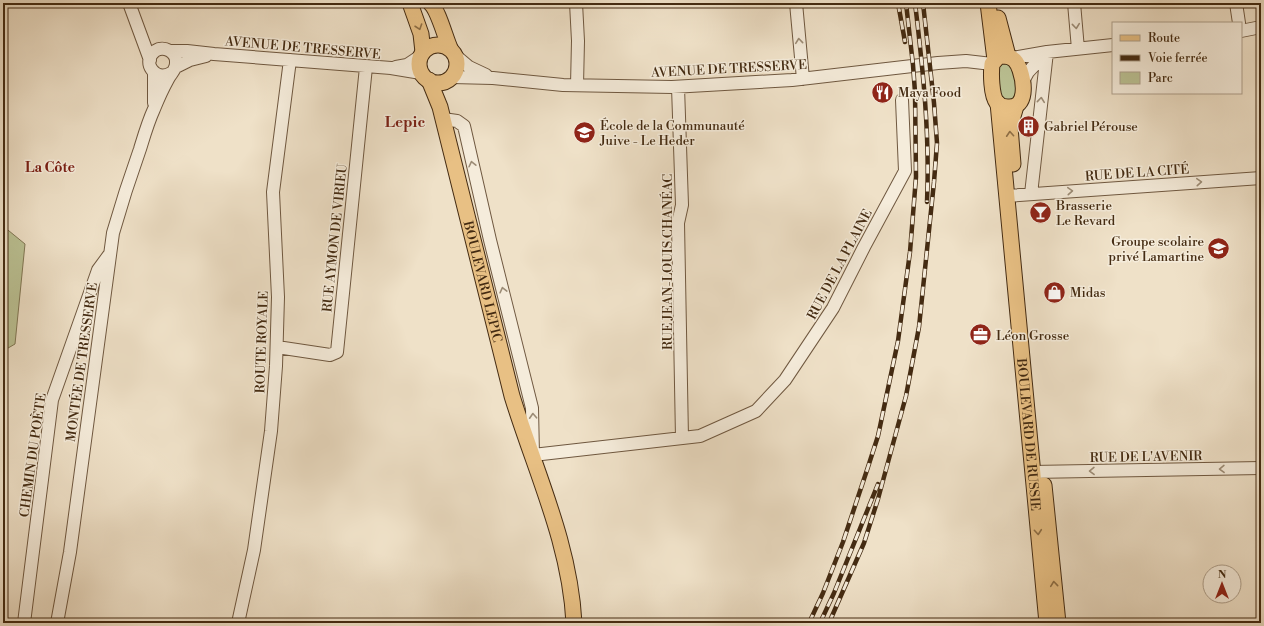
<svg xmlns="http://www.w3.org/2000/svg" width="1264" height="626" font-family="'Libre Bodoni',serif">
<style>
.green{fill:#bbc294;stroke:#807653}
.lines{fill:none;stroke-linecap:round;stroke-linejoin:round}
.minor-casing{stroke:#6f5840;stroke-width:14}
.major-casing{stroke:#442b12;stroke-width:17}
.minor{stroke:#f5ecdb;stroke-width:12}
.major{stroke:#e8c084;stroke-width:15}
.rail-casing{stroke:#442b12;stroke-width:4.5}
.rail{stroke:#f5ecdb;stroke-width:3;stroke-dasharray:9;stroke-linecap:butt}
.oneway{stroke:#9c8c76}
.oneway2{stroke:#8e6e45}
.labels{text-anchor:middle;stroke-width:3;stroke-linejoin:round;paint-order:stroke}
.street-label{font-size:13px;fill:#442b12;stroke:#f5ecdb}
.poi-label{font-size:13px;fill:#442b12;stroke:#f5ecdb;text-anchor:start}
.neighbourhood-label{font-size:14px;font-weight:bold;fill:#7a1f14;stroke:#f5ecdb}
.quarter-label{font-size:15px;font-weight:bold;fill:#7a1f14;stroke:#f5ecdb}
</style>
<rect width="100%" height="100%" fill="#efe1c8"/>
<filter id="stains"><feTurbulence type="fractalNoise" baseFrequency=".005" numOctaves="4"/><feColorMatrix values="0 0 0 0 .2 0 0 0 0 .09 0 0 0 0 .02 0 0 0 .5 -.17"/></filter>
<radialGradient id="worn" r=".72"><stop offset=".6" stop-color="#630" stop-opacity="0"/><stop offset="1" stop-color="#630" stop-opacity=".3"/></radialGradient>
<path class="green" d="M1009 62 1019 88 1012 100 1001 99 997 67 1001 63Z
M3 226 25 244 15 344 3 351Z"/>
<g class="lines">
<defs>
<path id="minor" d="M129 3 150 60
M576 3 578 41 577 85
M796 3 803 79
M1074 3 1078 49
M1236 3 1239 23
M1241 31 1261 27
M170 51H187L214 54 391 68 421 73
M456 56 469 67 486 75
M1012 58 1047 52 1113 45
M176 67 190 60 206 56
M396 67 407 65 419 57
M452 77 493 78 563 85 672 87 792 80 938 63 966 61 992 64
M1023 81 1028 72 1047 52
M678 87 682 205 678 223 682 438
M154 103V72
M443 119 457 121 464 126 490 240 532 408 533 455 700 436 756 411 785 380 833 308 864 247 905 171 902 100
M1031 194 1047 52
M1006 196 1261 178
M277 347 330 355 337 352 366 67
M1032 472 1261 468
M24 623 52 400 98 270 109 255
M57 623 70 552 113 233C121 205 130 177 140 149 144 136 148 122 154 109 158 99 163 88 168 79 171 73 176 70 176 63 177 52 164 45 155 51 141 62 155 82 171 73
M238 623 254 550 271 431 276 366 278 297 273 192 290 60"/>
<g id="major">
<path d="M410 3 421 34 423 52"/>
<path d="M430 3C438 9 445 37 450 48"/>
<path d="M988 3 995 60"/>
<path d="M998 18 1008 56"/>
<circle cx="438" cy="64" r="19"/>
<path d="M1003 56C1013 56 1017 61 1020 70 1024 82 1028 108 1008 107 1004 107 1000 106 997 103 991 95 991 73 992 64L998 57Z"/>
<path id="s1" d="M429 80 440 107 512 396C535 471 570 543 574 623"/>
<path id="s2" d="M998 103 1047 623"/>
<path d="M1013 164 1010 127 1016 106"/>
<path d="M1044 485 1058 623"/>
</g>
</defs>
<use href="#minor" class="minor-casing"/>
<use href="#major" class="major-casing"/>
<use href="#minor" class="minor"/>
<use href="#major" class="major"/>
<defs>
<path id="rail" d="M898 3 905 42
M915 3C923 69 930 136 927 202
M809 623 823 593 843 542 868 467 878 436 898 341 910 252 916 177 915 92 913 65 906 3
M820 623 834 593 878 484
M829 623 864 543 878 499 906 396 919 327 934 182 937 143 934 103 923 3"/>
</defs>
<use href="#rail" class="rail-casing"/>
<use href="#rail" class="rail"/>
</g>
<defs><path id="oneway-chevron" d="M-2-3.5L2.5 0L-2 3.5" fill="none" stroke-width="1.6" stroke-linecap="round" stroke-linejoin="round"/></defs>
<g class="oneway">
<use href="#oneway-chevron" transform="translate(1076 26) rotate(84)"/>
<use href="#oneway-chevron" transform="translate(799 41) rotate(-96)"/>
<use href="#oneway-chevron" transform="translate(1041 100) rotate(-84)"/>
<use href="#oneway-chevron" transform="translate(472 164) rotate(-103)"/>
<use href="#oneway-chevron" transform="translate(1199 182) rotate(-4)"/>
<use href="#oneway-chevron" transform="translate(1070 191) rotate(-4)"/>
<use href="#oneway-chevron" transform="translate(503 290) rotate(-104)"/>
<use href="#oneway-chevron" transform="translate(533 416) rotate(-93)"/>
<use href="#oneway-chevron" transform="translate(1222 469) rotate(179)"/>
<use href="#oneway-chevron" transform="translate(1092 471) rotate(179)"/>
</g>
<g class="oneway2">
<use href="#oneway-chevron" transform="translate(419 27) rotate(71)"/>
<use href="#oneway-chevron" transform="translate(1010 134) rotate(-94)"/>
<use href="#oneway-chevron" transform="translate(1038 532) rotate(85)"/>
<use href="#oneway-chevron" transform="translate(1054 584) rotate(-96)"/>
</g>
<defs>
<symbol id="restaurant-disc" viewBox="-11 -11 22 22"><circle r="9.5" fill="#8f2418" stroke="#f5ecdb"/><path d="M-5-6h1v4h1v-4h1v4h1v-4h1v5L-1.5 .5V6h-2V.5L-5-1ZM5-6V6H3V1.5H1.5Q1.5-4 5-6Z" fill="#fff"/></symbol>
<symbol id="building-disc" viewBox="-11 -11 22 22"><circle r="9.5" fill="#8f2418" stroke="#f5ecdb"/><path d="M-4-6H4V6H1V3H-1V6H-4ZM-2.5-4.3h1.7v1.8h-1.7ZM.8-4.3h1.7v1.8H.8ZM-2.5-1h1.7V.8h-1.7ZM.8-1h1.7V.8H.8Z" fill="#fff"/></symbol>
<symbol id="school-disc" viewBox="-11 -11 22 22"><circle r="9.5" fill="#8f2418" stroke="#f5ecdb"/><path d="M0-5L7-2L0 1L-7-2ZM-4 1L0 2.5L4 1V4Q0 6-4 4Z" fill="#fff"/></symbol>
<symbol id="bar-disc" viewBox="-11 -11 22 22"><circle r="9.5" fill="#8f2418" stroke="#f5ecdb"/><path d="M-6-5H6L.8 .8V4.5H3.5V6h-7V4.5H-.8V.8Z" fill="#fff"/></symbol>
<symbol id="shop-disc" viewBox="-11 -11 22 22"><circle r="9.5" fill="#8f2418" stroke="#f5ecdb"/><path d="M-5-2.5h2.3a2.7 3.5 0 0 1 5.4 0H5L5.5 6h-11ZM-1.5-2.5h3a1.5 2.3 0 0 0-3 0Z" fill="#fff"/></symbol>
<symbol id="office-disc" viewBox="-11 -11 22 22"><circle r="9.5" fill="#8f2418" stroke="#f5ecdb"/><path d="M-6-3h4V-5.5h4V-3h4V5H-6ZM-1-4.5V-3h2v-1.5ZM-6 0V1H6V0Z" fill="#fff"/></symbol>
</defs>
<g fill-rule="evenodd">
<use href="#restaurant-disc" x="870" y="80" width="25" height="25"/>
<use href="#building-disc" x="1016" y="114" width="25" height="25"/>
<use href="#school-disc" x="572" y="120" width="25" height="25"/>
<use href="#bar-disc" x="1028" y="200" width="25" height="25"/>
<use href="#school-disc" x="1206" y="236" width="25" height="25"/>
<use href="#shop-disc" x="1042" y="280" width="25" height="25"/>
<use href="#office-disc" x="968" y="322" width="25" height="25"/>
</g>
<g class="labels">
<g class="street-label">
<text transform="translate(303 47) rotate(5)" y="5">AVENUE DE TRESSERVE</text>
<text transform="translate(729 68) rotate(-3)" y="5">AVENUE DE TRESSERVE</text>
<text transform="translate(1137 172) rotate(-4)" y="5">RUE DE LA CITÉ</text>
<text transform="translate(334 238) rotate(-84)" y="5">RUE AYMON DE VIRIEU</text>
<text transform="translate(667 262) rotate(-90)" y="5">RUE JEAN-LOUIS CHANÉAC</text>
<text transform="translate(839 264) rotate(-62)" y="5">RUE DE LA PLAINE</text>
<text dy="5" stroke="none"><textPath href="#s1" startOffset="209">BOULEVARD LEPIC</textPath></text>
<text transform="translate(261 342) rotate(-88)" y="5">ROUTE ROYALE</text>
<text transform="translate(81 362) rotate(-82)" y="5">MONTÉE DE TRESSERVE</text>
<text dy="5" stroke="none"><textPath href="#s2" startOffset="333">BOULEVARD DE RUSSIE</textPath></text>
<text transform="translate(32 455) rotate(-82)" y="5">CHEMIN DU POÈTE</text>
<text transform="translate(1146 456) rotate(-1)" y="5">RUE DE L'AVENIR</text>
</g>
<g class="poi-label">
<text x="898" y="97">Maya Food</text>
<text x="600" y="130">École de la Communauté<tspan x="600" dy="15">Juive - Le Heder</tspan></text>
<text x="1044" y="131">Gabriel Pérouse</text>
<text x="1056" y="210">Brasserie<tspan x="1056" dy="15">Le Revard</tspan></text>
<text x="1204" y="246" text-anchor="end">Groupe scolaire<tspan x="1204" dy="15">privé Lamartine</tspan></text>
<text x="1070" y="297">Midas</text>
<text x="996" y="340">Léon Grosse</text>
</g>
<g class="neighbourhood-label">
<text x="50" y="172">La Côte</text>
</g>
<g class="quarter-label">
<text x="405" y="127">Lepic</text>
</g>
</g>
<rect width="1264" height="626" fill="none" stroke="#efe1c8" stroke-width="16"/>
<rect x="4" y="4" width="1256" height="618" fill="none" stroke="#442b12" stroke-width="2"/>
<rect x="8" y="8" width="1248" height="610" fill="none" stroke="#442b12"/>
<rect x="1112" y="22" width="130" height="72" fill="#f5ecdb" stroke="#ae9f8b"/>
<rect x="1120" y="35" width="20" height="6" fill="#e8c084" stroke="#ae9f8b"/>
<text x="1148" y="42" font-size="12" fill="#442b12">Route</text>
<rect x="1120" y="55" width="20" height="6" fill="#442b12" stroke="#ae9f8b"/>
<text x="1148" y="62" font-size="12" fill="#442b12">Voie ferrée</text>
<rect x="1120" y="72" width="20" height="12" fill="#bbc294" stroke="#ae9f8b"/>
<text x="1148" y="82" font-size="12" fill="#442b12">Parc</text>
<g transform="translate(1222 584)"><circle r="19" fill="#f5ecdb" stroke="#ae9f8b"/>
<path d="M0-3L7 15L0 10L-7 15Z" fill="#8f2418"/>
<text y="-6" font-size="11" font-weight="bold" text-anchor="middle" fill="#442b12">N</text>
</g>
<rect width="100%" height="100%" filter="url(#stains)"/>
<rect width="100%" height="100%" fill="url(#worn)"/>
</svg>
